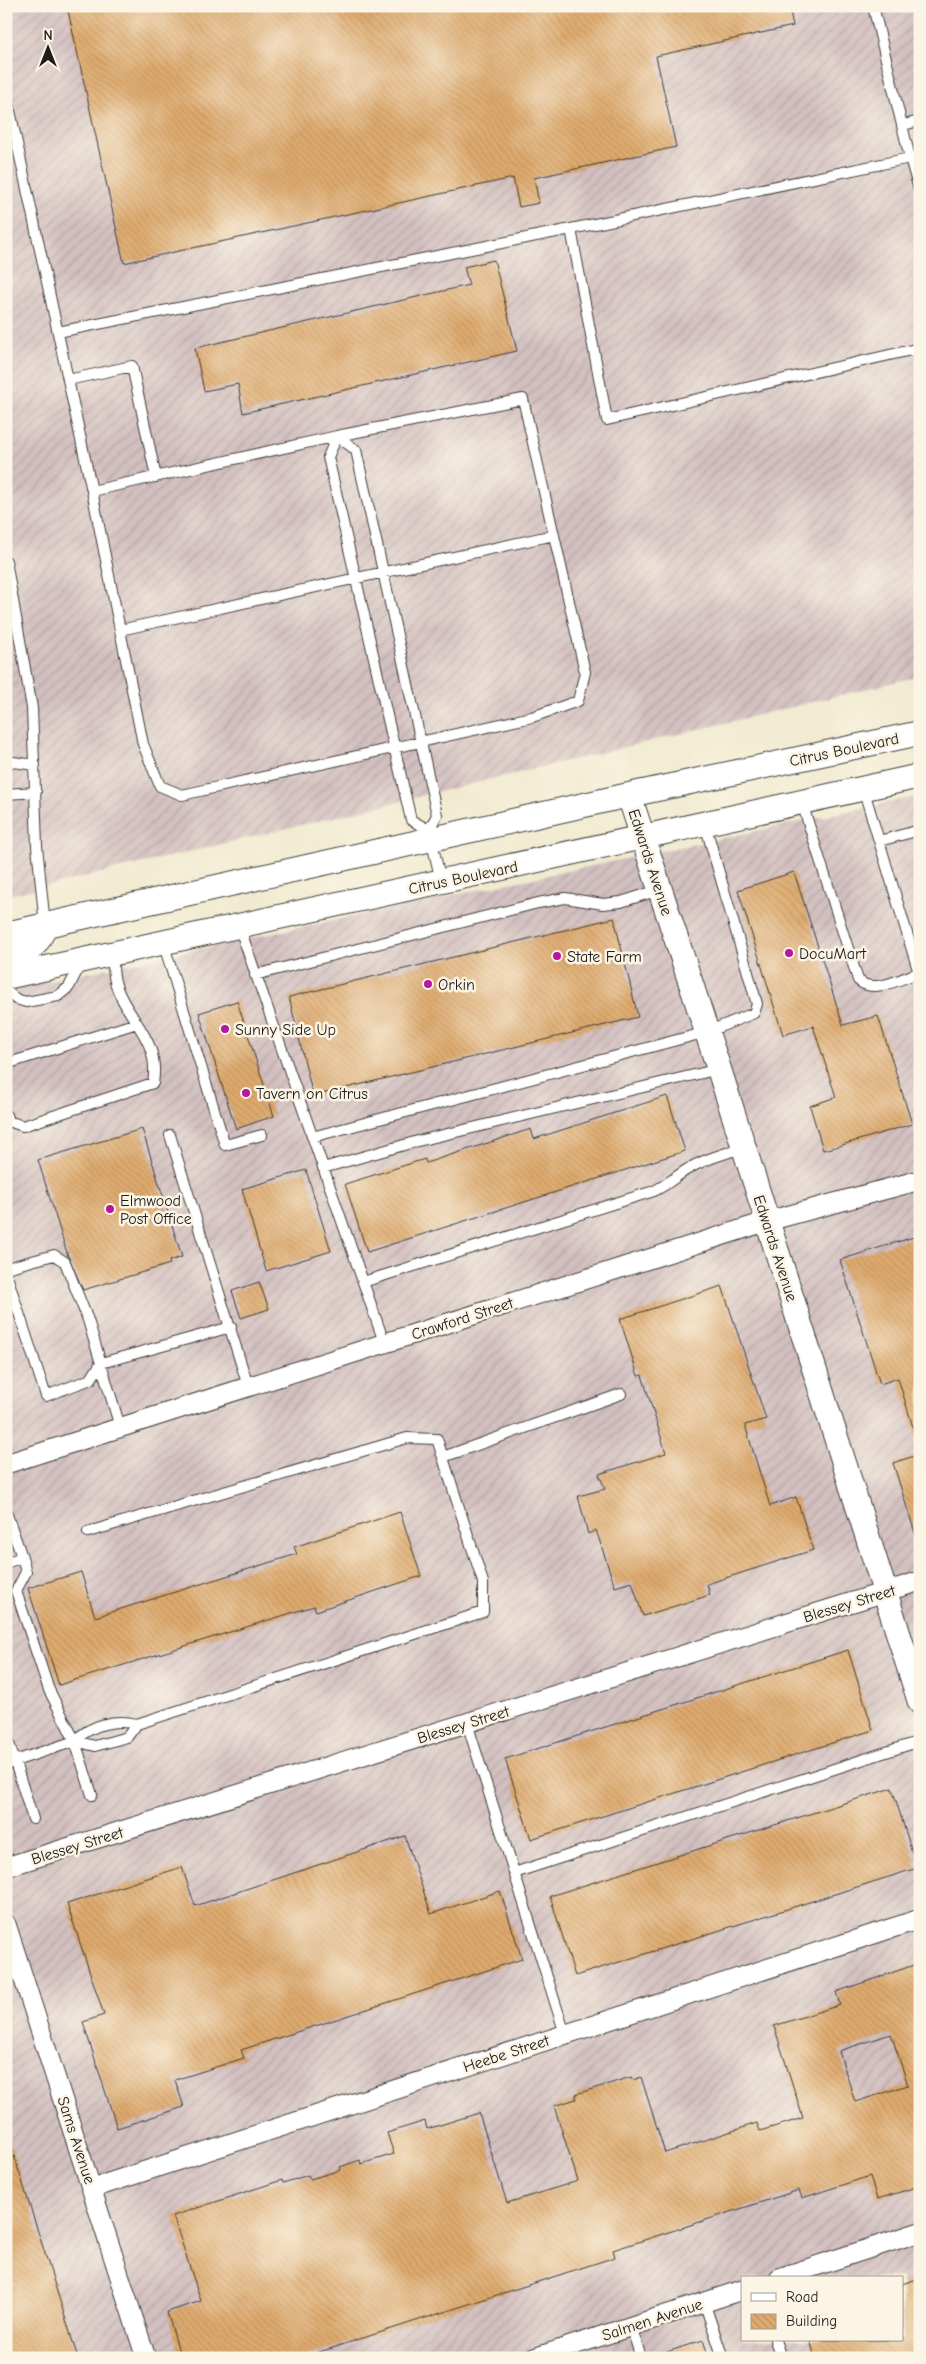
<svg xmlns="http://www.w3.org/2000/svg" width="926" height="2364" font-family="'Comic Neue',sans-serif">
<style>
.industrial{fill:url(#industrial-furrows);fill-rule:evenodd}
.building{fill:url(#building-back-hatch);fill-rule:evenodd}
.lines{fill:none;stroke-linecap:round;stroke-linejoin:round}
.service-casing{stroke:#3c3b37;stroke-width:12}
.minor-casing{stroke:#3c3b37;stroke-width:21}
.tertiary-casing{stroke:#3c3b37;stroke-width:26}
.service{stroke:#fff;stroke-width:10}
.minor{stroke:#fff;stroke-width:19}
.tertiary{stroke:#fff;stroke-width:24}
.poi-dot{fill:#b5179e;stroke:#fcf5e5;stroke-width:2}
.labels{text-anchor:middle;stroke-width:5;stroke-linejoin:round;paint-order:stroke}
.street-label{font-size:16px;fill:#1c1c1c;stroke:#fcf5e5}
.poi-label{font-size:16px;fill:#1c1c1c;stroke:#fcf5e5;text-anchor:start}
</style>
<defs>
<pattern id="industrial-furrows" width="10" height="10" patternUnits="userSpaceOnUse" patternTransform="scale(1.25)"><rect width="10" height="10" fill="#d2bfc0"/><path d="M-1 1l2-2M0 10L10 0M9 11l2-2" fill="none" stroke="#b4a4a4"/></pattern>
<pattern id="building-back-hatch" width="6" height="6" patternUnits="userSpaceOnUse" patternTransform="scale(1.25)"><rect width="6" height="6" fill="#deaa6e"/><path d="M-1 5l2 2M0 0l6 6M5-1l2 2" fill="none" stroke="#be925f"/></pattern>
</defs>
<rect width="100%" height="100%" fill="#fcf5e5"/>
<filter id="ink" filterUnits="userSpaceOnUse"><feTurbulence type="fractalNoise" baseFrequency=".02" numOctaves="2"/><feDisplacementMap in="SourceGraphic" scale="10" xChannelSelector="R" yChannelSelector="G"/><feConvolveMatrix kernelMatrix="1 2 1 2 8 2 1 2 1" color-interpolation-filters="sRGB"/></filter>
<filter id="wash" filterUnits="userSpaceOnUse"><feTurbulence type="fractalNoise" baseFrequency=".0096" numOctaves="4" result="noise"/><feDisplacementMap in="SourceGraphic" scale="20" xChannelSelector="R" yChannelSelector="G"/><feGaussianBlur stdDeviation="1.12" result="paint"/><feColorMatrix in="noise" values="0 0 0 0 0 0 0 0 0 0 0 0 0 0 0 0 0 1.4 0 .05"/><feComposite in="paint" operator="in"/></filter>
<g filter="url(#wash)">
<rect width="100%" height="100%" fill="#f1ead0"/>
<path class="industrial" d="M6 6H920V676L6 896Z
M920 796V2358H6V990ZM742 2278H902V2340H742Z"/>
<g id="blocks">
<path class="building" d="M67 6H789L793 26 656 56 676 147 534 178 539 203 519 207 513 178 124 263Z
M494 260 517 351 243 413 238 384 204 391 195 348 469 285 464 267Z
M794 872 843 1025 878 1016 912 1124 832 1148 823 1150 810 1106 836 1097 813 1026 783 1035 738 890Z
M614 918 638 1017 313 1096 289 997Z
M237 1001 274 1116 236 1129 199 1013Z
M667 1096 685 1151 367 1252 345 1184 425 1159 426 1163 531 1129 534 1139Z
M142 1129 182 1257 169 1261 170 1264 83 1290 68 1256 38 1160Z
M306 1170 331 1251 266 1271 242 1189Z
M920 1235V1436L916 1437 898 1378 880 1384 840 1260Z
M259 1282 269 1309 241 1318 232 1291Z
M722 1286 766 1419 745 1425 770 1506 796 1497 813 1550 707 1584 710 1595 643 1616 632 1582 615 1587 596 1530 588 1534 578 1496 605 1489 599 1474 666 1453 642 1375 638 1376 620 1319Z
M920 1454V1536H916L893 1463Z
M400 1512 421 1576 316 1611 314 1606 59 1685 28 1588 81 1572 95 1617 297 1554 294 1547Z
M848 1650 873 1730 531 1839 505 1759Z
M892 1788 917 1868 575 1976 550 1896Z
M405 1836 431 1914 500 1891 522 1959 241 2050 244 2058 175 2080 184 2107 117 2128 83 2022 104 2015 67 1904 182 1867 195 1906Z
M920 1963V2186L877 2199 870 2176 802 2198 799 2190 613 2250 615 2257 609 2259 301 2358H181L167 2312 201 2301 173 2216 282 2180 283 2183 308 2175 310 2179 341 2170 340 2167 360 2160 361 2164 394 2154 387 2133 425 2121 427 2129 479 2113 507 2203 578 2181 554 2106 576 2099V2094L631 2077 633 2080 641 2077 665 2153 757 2123 760 2131 803 2118 774 2026 840 2005 836 1992ZM891 2034 908 2085 855 2102 839 2051Z
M10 2143 78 2358H6V2144Z
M920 2278V2358H815L810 2340H902V2284Z
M703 2340 709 2358H659L658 2355Z"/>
</g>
</g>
<g filter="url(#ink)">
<use href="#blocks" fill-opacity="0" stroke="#3c3b37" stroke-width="1"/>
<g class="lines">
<defs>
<path id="service" d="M6 92 92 491
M903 125 920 121
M910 158 920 193
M571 229 607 420 920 348
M58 332 571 229 910 158 873 6
M68 380 132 366 156 477
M523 399 585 672 578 701 532 717 182 795 160 786 143 744 92 491 337 436Z
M6 561 32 708 37 846 45 925
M120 630 554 535
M6 761 35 765
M863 788 919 973
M6 794 36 792
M802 803 858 980C873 995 902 978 920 972
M429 830 411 820 328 457 337 436 356 450 437 815 429 830 441 881
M879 841 920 830
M239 926 384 1342
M163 942 225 1145 262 1135
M255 975 538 903 565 898 603 904 621 902 659 890
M6 991 16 999 26 1002 58 996 69 987 81 963
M6 1064 137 1023
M6 1115 8 1121 23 1126 153 1083C163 1027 105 1010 114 954
M170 1135 248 1386
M312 1137 707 1032 754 1013 757 1004 705 824
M323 1168 418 1141 719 1069
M6 1268 54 1255 65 1262 88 1320 120 1427
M6 1273 46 1396 91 1379 101 1363 231 1327
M363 1282 654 1191C667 1185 676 1176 688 1169 705 1158 725 1154 744 1147
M443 1457 621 1394
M6 1512 22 1557 6 1563
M22 1557 26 1572 16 1591 49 1690 75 1741 95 1746 127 1737 137 1724
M467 1723 565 2034
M6 1734 33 1819
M75 1741C91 1724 115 1719 137 1724L483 1612V1582L437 1439 407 1438 88 1532
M6 1764 75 1741 92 1795
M514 1873 920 1741
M704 2302 723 2358
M631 2326 641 2358
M775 2340 781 2358"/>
<path id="minor" d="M6 1464 768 1221 920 1180
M6 1867 920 1581
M6 1924 146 2358
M93 2188 920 1919
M779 2278 920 2232
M534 2358 742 2290"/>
<path id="tertiary" d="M629 795 719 1069 920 1702
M6 934 629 795 920 733
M6 959C28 953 38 947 45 925
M6 977 920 776"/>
</defs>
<use href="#service" class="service-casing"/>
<use href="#minor" class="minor-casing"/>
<use href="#tertiary" class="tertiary-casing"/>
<use href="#service" class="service"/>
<use href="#minor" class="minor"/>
<use href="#tertiary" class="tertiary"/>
</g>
</g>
<g class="poi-dot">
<circle cx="789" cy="953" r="5"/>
<circle cx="557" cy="956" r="5"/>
<circle cx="428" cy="984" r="5"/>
<circle cx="225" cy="1029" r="5"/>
<circle cx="246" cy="1093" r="5"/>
<circle cx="110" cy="1209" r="5"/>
</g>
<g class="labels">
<g class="street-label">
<text transform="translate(844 749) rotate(-12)" y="6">Citrus Boulevard</text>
<text transform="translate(651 862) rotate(72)" y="6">Edwards Avenue</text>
<text transform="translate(463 877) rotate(-12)" y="6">Citrus Boulevard</text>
<text transform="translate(776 1248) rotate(72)" y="6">Edwards Avenue</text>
<text transform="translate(462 1318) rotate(-18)" y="6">Crawford Street</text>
<text transform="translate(849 1603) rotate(-17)" y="6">Blessey Street</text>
<text transform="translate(463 1724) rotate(-17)" y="6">Blessey Street</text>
<text transform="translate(77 1845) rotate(-17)" y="6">Blessey Street</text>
<text transform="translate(506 2053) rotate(-18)" y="6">Heebe Street</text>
<text transform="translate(77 2140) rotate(72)" y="6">Sams Avenue</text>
<text transform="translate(652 2319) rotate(-18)" y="6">Salmen Avenue</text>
</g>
<g class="poi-label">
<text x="799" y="959">DocuMart</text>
<text x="567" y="962">State Farm</text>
<text x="438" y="990">Orkin</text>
<text x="235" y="1035">Sunny Side Up</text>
<text x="256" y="1099">Tavern on Citrus</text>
<text x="120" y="1206">Elmwood<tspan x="120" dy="18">Post Office</tspan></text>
</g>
</g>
<rect width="926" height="2364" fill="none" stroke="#fcf5e5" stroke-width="25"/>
<rect x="741" y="2276" width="162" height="65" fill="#fcf5e5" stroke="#a29e95"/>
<rect x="751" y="2293" width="25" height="8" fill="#ffffff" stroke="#a29e95"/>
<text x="786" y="2302" font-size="15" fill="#1c1c1c">Road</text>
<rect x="751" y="2314" width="25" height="15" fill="url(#building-back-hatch)" stroke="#a29e95"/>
<text x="786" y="2326" font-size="15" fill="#1c1c1c">Building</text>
<g transform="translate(48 48)" stroke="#fcf5e5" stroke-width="4" paint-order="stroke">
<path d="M0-4L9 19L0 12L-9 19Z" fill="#1c1c1c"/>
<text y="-8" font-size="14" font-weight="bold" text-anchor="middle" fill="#1c1c1c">N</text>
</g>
</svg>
